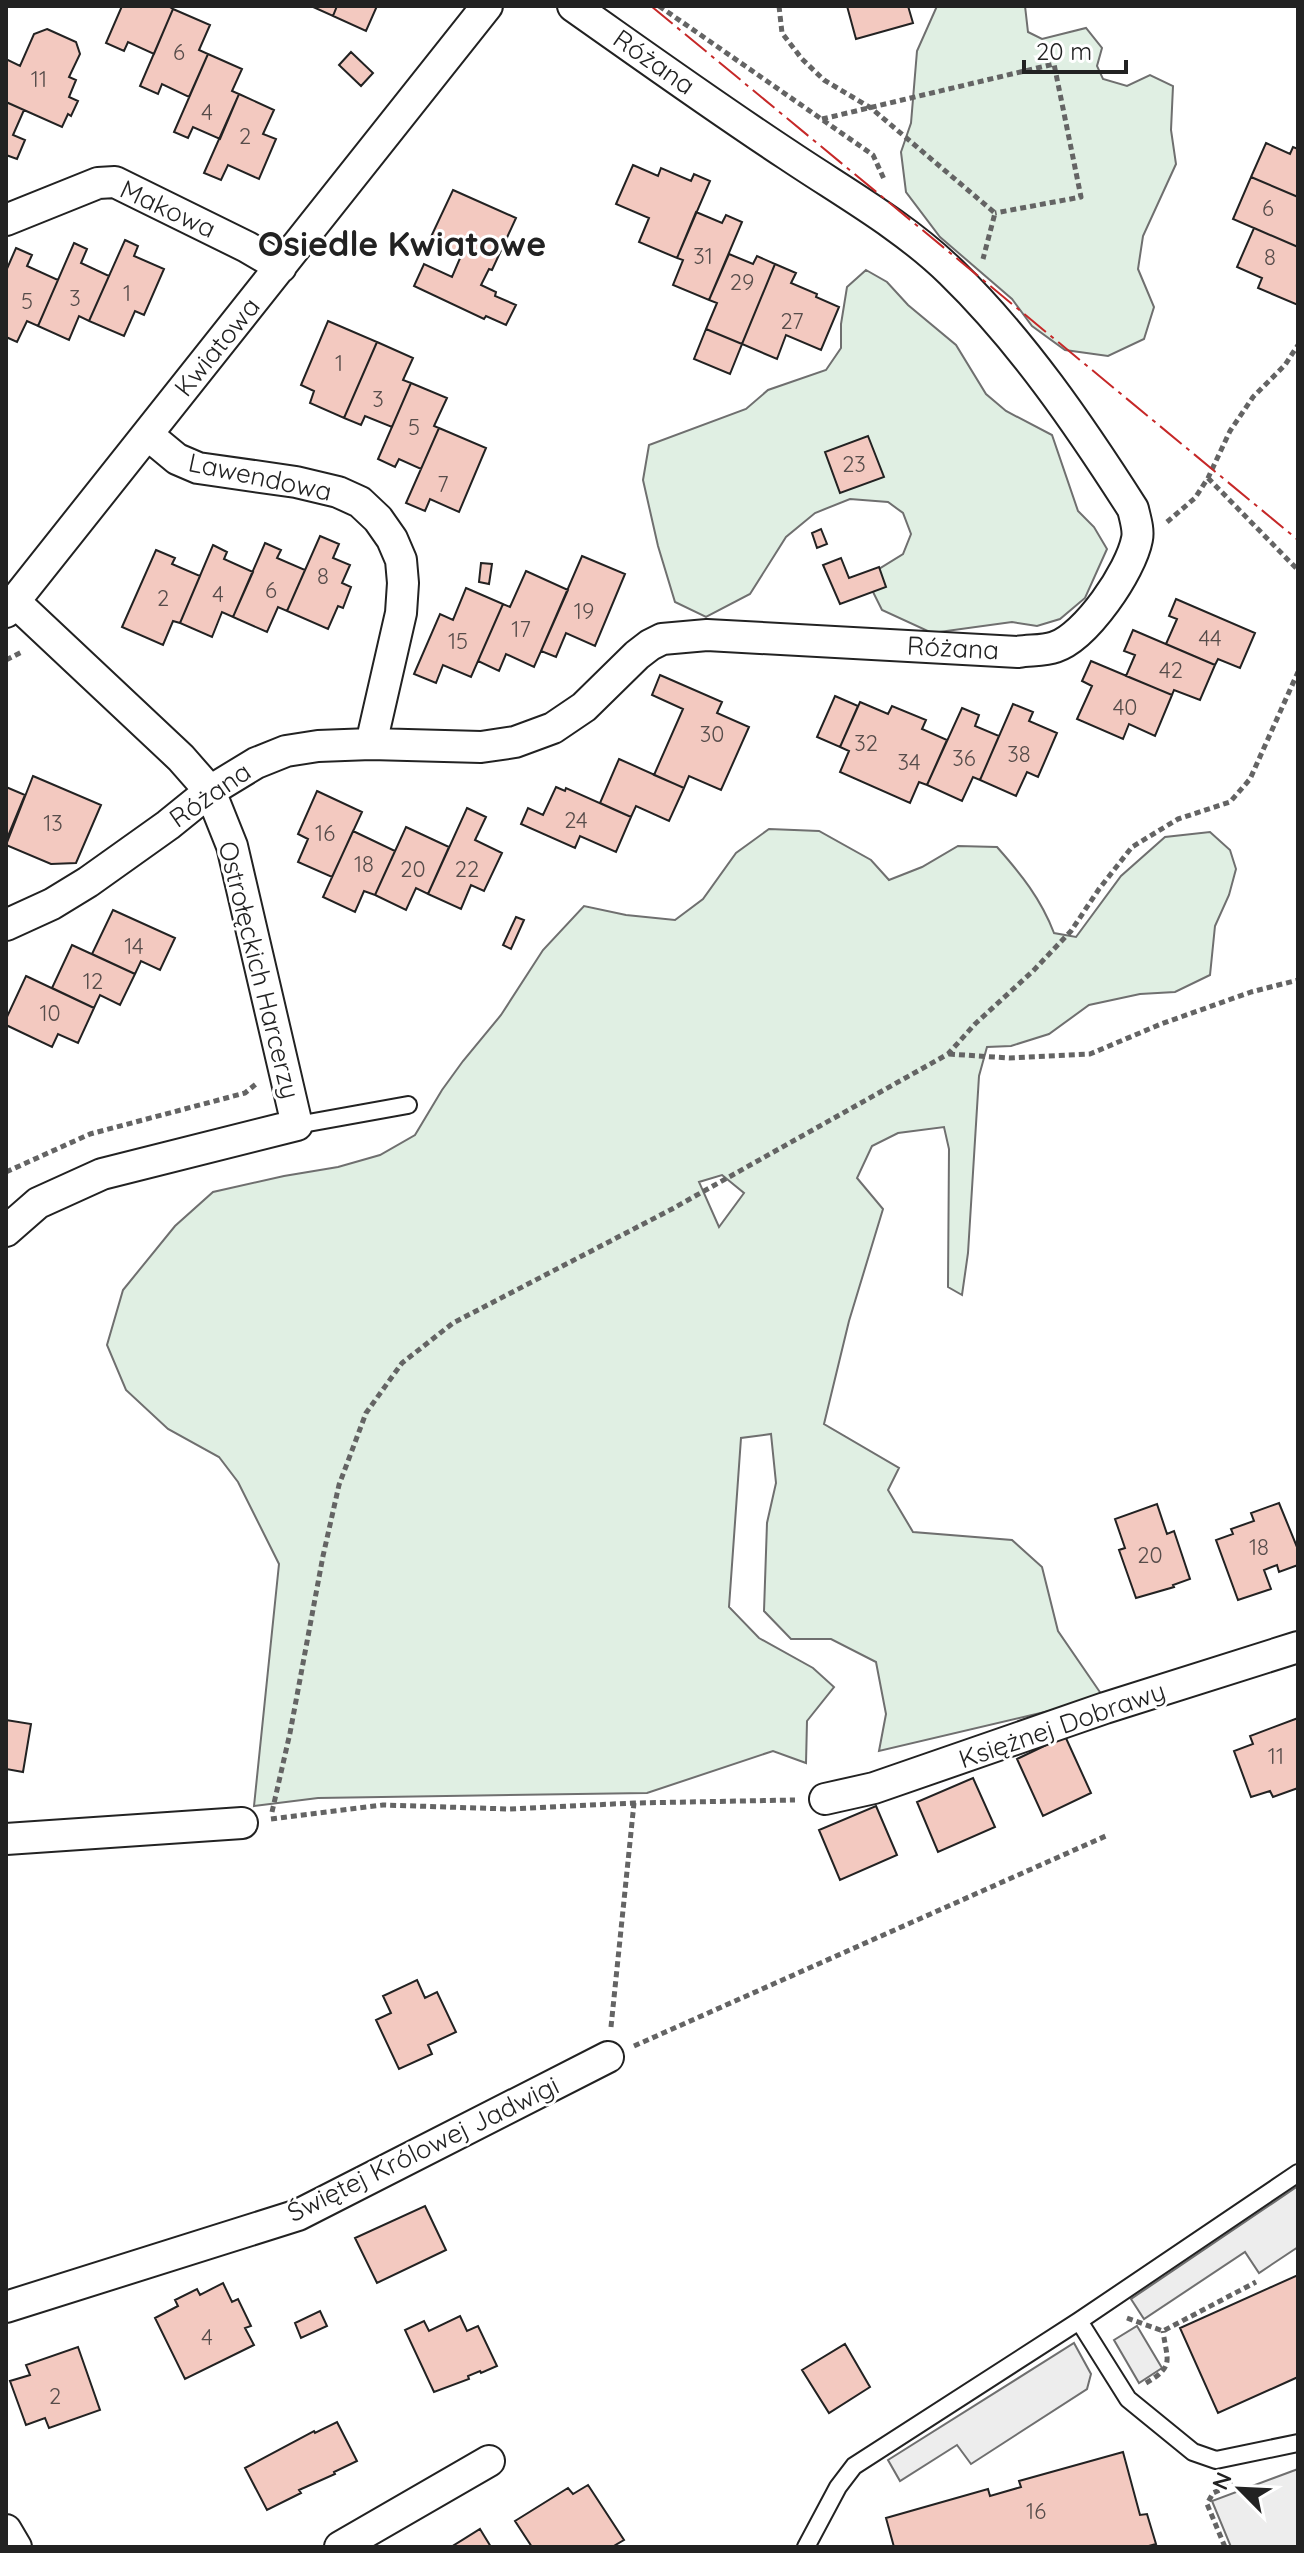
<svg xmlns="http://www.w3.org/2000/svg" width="1304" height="2553" font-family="Quicksand,sans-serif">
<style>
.green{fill:#e0efe3;stroke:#6f6f6f;stroke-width:2;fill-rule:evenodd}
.parking{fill:#ededed;stroke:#6f6f6f;stroke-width:2}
.building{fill:#f3c9c0;stroke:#222;stroke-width:2}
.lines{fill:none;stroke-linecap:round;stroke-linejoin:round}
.lane-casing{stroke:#222;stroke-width:20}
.street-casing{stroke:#222;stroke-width:34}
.path{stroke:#646464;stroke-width:5;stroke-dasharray:6 4;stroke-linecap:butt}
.lane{stroke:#fff;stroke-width:16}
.street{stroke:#fff;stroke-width:30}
.power{stroke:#c62828;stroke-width:2;stroke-dasharray:28 6 4 6;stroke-linecap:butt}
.labels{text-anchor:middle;stroke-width:6;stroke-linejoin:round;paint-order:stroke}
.number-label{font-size:22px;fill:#564c4a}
.street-label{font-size:26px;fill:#222;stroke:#fff}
.district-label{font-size:34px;font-weight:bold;fill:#222;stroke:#fff}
</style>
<rect width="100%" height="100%" fill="#fff"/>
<path class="green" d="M937 6H1025L1028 32 1042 39 1086 28 1102 48 1097 66 1103 79 1127 86 1150 75 1173 86 1171 130 1176 164 1143 236 1138 269 1154 307 1144 339 1108 356 1065 350 1032 326 1012 299 940 237 906 192 901 152 911 123 917 51Z
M866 270 887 282 908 305 956 345 986 394 1006 411 1052 435 1078 511 1094 527 1107 549 1085 598 1060 619 1037 626 1012 622 932 633 882 610 873 592 879 569 903 554 911 534 903 513 888 502 850 499 815 513 786 537 750 594 706 617 675 602 658 546 643 480 649 445 746 409 768 390 826 370 841 348V324L847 287Z
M769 829 819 831 871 860 889 880 922 867 958 846 997 847C1021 874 1041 899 1054 933L1076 937 1121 876 1165 837 1210 832 1230 850 1236 869 1229 895 1215 926 1210 975 1175 992 1140 994 1089 1005 1049 1034 1011 1046 987 1047 979 1076 968 1253 962 1295 948 1287 949 1149 944 1127 898 1133 872 1146 857 1178 883 1209 849 1321 824 1424 899 1468 888 1490 913 1532 1012 1540 1042 1567 1058 1631 1104 1698 879 1751 886 1714 876 1662 831 1639H791L764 1611 767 1523 776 1483 771 1434 741 1438 729 1607 759 1638 813 1668 834 1687 807 1721 806 1763 773 1751 647 1793 318 1798 254 1806 279 1564 238 1482 219 1457 168 1429 126 1390 107 1345 123 1290 175 1226 213 1192 284 1176 338 1167 380 1155 415 1135 442 1090 463 1061 501 1015 543 950 584 906 626 915 675 920 703 899 736 853ZM722 1175 744 1193 719 1227 699 1182Z"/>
<path class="parking" d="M1298 2186V2247L1259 2273 1245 2252 1144 2319 1131 2299Z
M1137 2326 1162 2368 1139 2383 1114 2340Z
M1074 2343 1091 2374 1087 2389 971 2464 957 2445 900 2481 888 2460Z
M1298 2469V2547H1231L1212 2501Z"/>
<path class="building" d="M122 6H168L173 9 154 54 128 42 124 51 106 43Z
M311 6H337L333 16Z
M337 6H377L366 31 333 16Z
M847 6H908L913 23 856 39Z
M173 9 210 25 199 50 208 54 189 97 162 84 158 94 140 86Z
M47 29 76 42 80 54 69 77 76 80 69 97 78 101 71 116 68 114 62 127 6 102V59L20 66 34 34Z
M351 52 373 73 361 86 339 65Z
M208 54 242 69 232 91 239 94 220 139 193 127 188 138 174 132Z
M239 94 274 110 263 134 276 139 259 179 228 165 221 180 204 173Z
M6 102 24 110 13 135 25 140 17 159 6 155Z
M1266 143 1290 154 1293 147 1298 149V197L1251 177Z
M633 165 658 176 661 168 691 181 694 174 710 181 677 258 639 242 649 218 616 204Z
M1251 177 1298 197V247L1233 219Z
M453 190 516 218 492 270 489 269 481 285 496 292 495 296 516 305 506 325 486 316 484 319 414 286 424 264 452 277 461 256 429 241Z
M696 212 722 223 726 215 742 222 709 300 673 285 683 260 677 258Z
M1254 228 1298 247V305L1258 288 1262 278 1237 267Z
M125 240 138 246 134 256 164 269 144 315 135 311 124 336 89 321Z
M74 243 87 249 81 263 109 276 89 321 79 316 69 340 38 326Z
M16 248 32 255 27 266 58 280 38 326 27 321 17 342 6 337V271Z
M729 254 753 264 757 256 775 264 742 344 706 329 717 303 709 300Z
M775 264 796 273 791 283 817 294 816 297 839 307 821 350 786 335 777 359 742 344Z
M328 321 377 342 344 418 310 403 314 391 301 385Z
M706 329 742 344 730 374 694 359Z
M377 342 413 358 403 380 411 383 392 427 365 416 361 425 344 418Z
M411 383 447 398 434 426 439 428 421 469 399 459 395 467 378 459Z
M439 428 486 448 459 512 430 499 425 511 406 503Z
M868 436 884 477 840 493 825 452Z
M821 529 827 544 817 548 812 533Z
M320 536 339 544 333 558 350 565 342 583 351 587 343 608 338 606 328 629 287 611Z
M265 543 281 550 277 558 305 570 287 611 278 607 267 632 233 617Z
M213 545 227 552 224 559 253 572 233 617 222 612 212 637 180 623Z
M156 550 175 558 172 564 200 576 180 623 173 621 163 645 122 627Z
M582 556 625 574 595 646 566 633 556 657 541 651Z
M841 558 849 578 879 567 886 587 840 604 823 565Z
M481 563 492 564 489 584 479 582Z
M526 571 568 590 534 667 506 654 499 671 478 661 503 604 510 607Z
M466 588 503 604 471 677 443 665 436 683 414 674 440 614 453 620Z
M1176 599 1255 633 1240 668 1218 659 1215 665 1166 644 1177 619 1169 616Z
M1133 630 1215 665 1200 700 1174 690 1172 695 1126 676 1135 655 1124 651Z
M1091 661 1172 695 1155 736 1129 724 1123 739 1077 719 1092 686 1082 681Z
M660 675 722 702 717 713 749 727 721 790 689 776 684 788 654 775 683 709 652 695Z
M835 696 858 706 840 747 817 737Z
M860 702 888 714 892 706 926 720 922 729 947 740 927 785 919 782 910 803 840 772 849 751 840 747Z
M1013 704 1033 712 1029 721 1057 733 1038 777 1027 772 1016 796 980 780Z
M962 708 979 715 975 726 999 736 980 780 973 777 962 801 927 785Z
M619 759 684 788 669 821 636 806 631 817 600 803Z
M33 776 101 805 76 863 51 864 6 845Z
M6 787 25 795 6 841Z
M556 787 565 791 566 788 631 817 616 852 580 836 575 848 521 824 528 808 543 815Z
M317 791 362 812 332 877 298 862 308 839 298 834Z
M467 808 486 817 475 840 502 853 484 891 471 885 461 909 428 894Z
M406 827 449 847 428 894 416 888 406 910 375 895Z
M353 831 395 851 375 895 364 891 355 912 323 897Z
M113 910 175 938 160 970 141 961 135 974 92 954Z
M516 917 524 920 511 949 503 945Z
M72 945 135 974 120 1005 100 995 94 1008 52 988Z
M26 976 94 1008 78 1043 58 1034 52 1047 6 1025V1019Z
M1279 1503 1297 1547 1298 1565 1279 1572 1277 1565 1264 1570 1271 1589 1238 1600 1216 1540 1233 1534 1231 1529 1254 1521 1251 1513Z
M1157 1504 1167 1534 1174 1531 1190 1579 1173 1585 1174 1587 1136 1598 1119 1550 1125 1548 1115 1519Z
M1298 1718V1788L1273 1797 1270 1791 1251 1797 1234 1751 1253 1744 1250 1736Z
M6 1720 31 1724 23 1772 6 1769Z
M1065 1736 1091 1793 1043 1816 1017 1759Z
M973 1778 995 1827 938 1852 917 1802Z
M876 1806 897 1855 840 1880 819 1830Z
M417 1980 425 1998 437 1992 456 2032 428 2045 432 2054 399 2069 376 2020 391 2013 383 1996Z
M425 2206 446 2250 377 2283 355 2238Z
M1298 2275V2377L1218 2413 1180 2328Z
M223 2283 232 2302 238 2299 251 2326 245 2328 254 2345 185 2379 155 2318 178 2306 175 2300 197 2289 200 2295Z
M320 2311 327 2326 301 2338 295 2323Z
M460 2316 467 2331 478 2326 497 2366 481 2373 480 2371 468 2376 469 2379 434 2392 405 2330 424 2321 429 2331Z
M845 2344 870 2387 829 2413 802 2370Z
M78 2347 100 2410 49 2428 45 2418 26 2425 10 2381 30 2375 26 2365Z
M337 2422 357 2461 334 2472 335 2474 299 2490 301 2493 267 2510 245 2468 314 2431 315 2433Z
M1123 2452 1140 2515 1147 2514 1156 2544 1145 2547H894L886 2518 988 2489 990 2496 1021 2487 1019 2481Z
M588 2485 624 2540 612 2547H532L515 2521 568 2488 573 2494Z
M480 2529 491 2547H451Z"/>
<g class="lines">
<defs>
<path id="lane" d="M297 1125 408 1105
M1079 2321 1128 2399 1193 2452 1216 2460 1298 2443
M806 2547 838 2487 854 2466 1079 2321 1298 2173"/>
<path id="street" d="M6 220 98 183 115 182 247 247 281 267
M148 435 177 459 198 468 296 482 338 492 360 502 378 519 392 539 401 560 403 583 401 613 371 744
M6 612 487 6
M6 925 52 904 88 882 168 825 210 791 256 763 286 751 318 746 371 744 481 747 515 742 553 728 584 707 637 655 650 645 662 639 707 635 1018 652C1029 650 1044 651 1055 647 1086 637 1131 571 1137 539 1139 530 1135 518 1133 509 1080 426 1022 341 951 272 904 226 843 192 788 155 715 107 644 56 573 6
M6 1231 38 1203 102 1174 297 1125 232 846 210 791 181 758 15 602
M825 1799 874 1788 1105 1708 1298 1647
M6 1839 242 1823
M6 2307 298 2215 608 2057
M6 2530 16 2547
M340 2547 489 2461"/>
</defs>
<use href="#lane" class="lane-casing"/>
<use href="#street" class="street-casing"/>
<path class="path" d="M659 6 873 155 884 179
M779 6 782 33 802 59 824 80 871 108 995 213 983 259
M822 119 1054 64 1081 197 995 213
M1208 478 1298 570
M1167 522 1195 498 1208 478 1230 431 1253 397 1285 365 1298 345
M6 660 22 652
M949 1054 1009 1058 1090 1054 1161 1024 1251 992 1298 980
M6 1172 90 1134 245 1093 256 1084
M272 1812 290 1733 323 1556 339 1485 366 1413 402 1363 453 1323 672 1209 948 1054 975 1024 1033 971 1071 931 1099 889 1132 847 1178 819 1230 802 1250 779 1298 672
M271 1819 383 1805 509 1809 634 1803 795 1800
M611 2027 634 1803
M634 2046 1108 1835
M1127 2318 1163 2331 1256 2282
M1146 2383C1175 2366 1167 2361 1163 2331
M1225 2547 1207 2504 1213 2493 1233 2484"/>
<use href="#lane" class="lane"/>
<use href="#street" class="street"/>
<path class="power" d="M651 6 1298 540"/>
</g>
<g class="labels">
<g class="number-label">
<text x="179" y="60">6</text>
<text x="39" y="87">11</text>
<text x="207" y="120">4</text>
<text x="245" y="144">2</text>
<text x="1268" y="216">6</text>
<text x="703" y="264">31</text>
<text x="1270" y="265">8</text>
<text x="742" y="290">29</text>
<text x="127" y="301">1</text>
<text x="75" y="306">3</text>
<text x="27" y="309">5</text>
<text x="792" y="329">27</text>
<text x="339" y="371">1</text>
<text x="378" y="407">3</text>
<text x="414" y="435">5</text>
<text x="854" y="472">23</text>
<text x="443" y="492">7</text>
<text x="323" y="584">8</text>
<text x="271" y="598">6</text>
<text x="218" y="602">4</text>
<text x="163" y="606">2</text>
<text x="584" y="619">19</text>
<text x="521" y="637">17</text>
<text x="1210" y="646">44</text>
<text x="458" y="649">15</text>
<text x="1171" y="678">42</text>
<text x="1125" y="715">40</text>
<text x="712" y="742">30</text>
<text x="866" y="751">32</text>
<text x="1019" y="762">38</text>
<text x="964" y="766">36</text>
<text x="909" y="770">34</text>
<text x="576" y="828">24</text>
<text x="53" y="831">13</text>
<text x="325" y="841">16</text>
<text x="364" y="872">18</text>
<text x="413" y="877">20</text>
<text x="467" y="877">22</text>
<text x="134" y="954">14</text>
<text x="93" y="989">12</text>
<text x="50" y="1021">10</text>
<text x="1259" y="1555">18</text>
<text x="1150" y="1563">20</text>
<text x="1276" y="1764">11</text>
<text x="207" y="2345">4</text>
<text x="55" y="2404">2</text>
<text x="1036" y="2519">16</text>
</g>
<g class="street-label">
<text transform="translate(654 62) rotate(35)" y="9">Różana</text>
<text transform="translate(168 209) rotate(25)" y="9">Makowa</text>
<text transform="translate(217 347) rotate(-51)" y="9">Kwiatowa</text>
<text transform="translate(260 477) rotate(12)" y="9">Lawendowa</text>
<text transform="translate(953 648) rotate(3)" y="9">Różana</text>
<text transform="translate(210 795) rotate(-35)" y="9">Różana</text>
<text transform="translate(259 970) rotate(76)" y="9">Ostrołęckich Harcerzy</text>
<text transform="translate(1062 1725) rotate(-19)" y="9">Księżnej Dobrawy</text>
<text transform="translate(423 2149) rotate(-26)" y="9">Świętej Królowej Jadwigi</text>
</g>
<g class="district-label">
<text x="402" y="256">Osiedle Kwiatowe</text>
</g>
</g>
<rect width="1304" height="2553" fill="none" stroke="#222222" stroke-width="16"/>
<g transform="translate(1240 2489) rotate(294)" stroke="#ffffff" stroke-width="6" paint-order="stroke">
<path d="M0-6L14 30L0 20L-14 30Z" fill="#222222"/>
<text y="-12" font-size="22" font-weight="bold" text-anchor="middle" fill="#222222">N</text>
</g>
<path d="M1024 60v12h102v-12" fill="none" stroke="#222222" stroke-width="4"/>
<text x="1036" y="60" font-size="24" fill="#222222" stroke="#ffffff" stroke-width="6" paint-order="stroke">20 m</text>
</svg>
